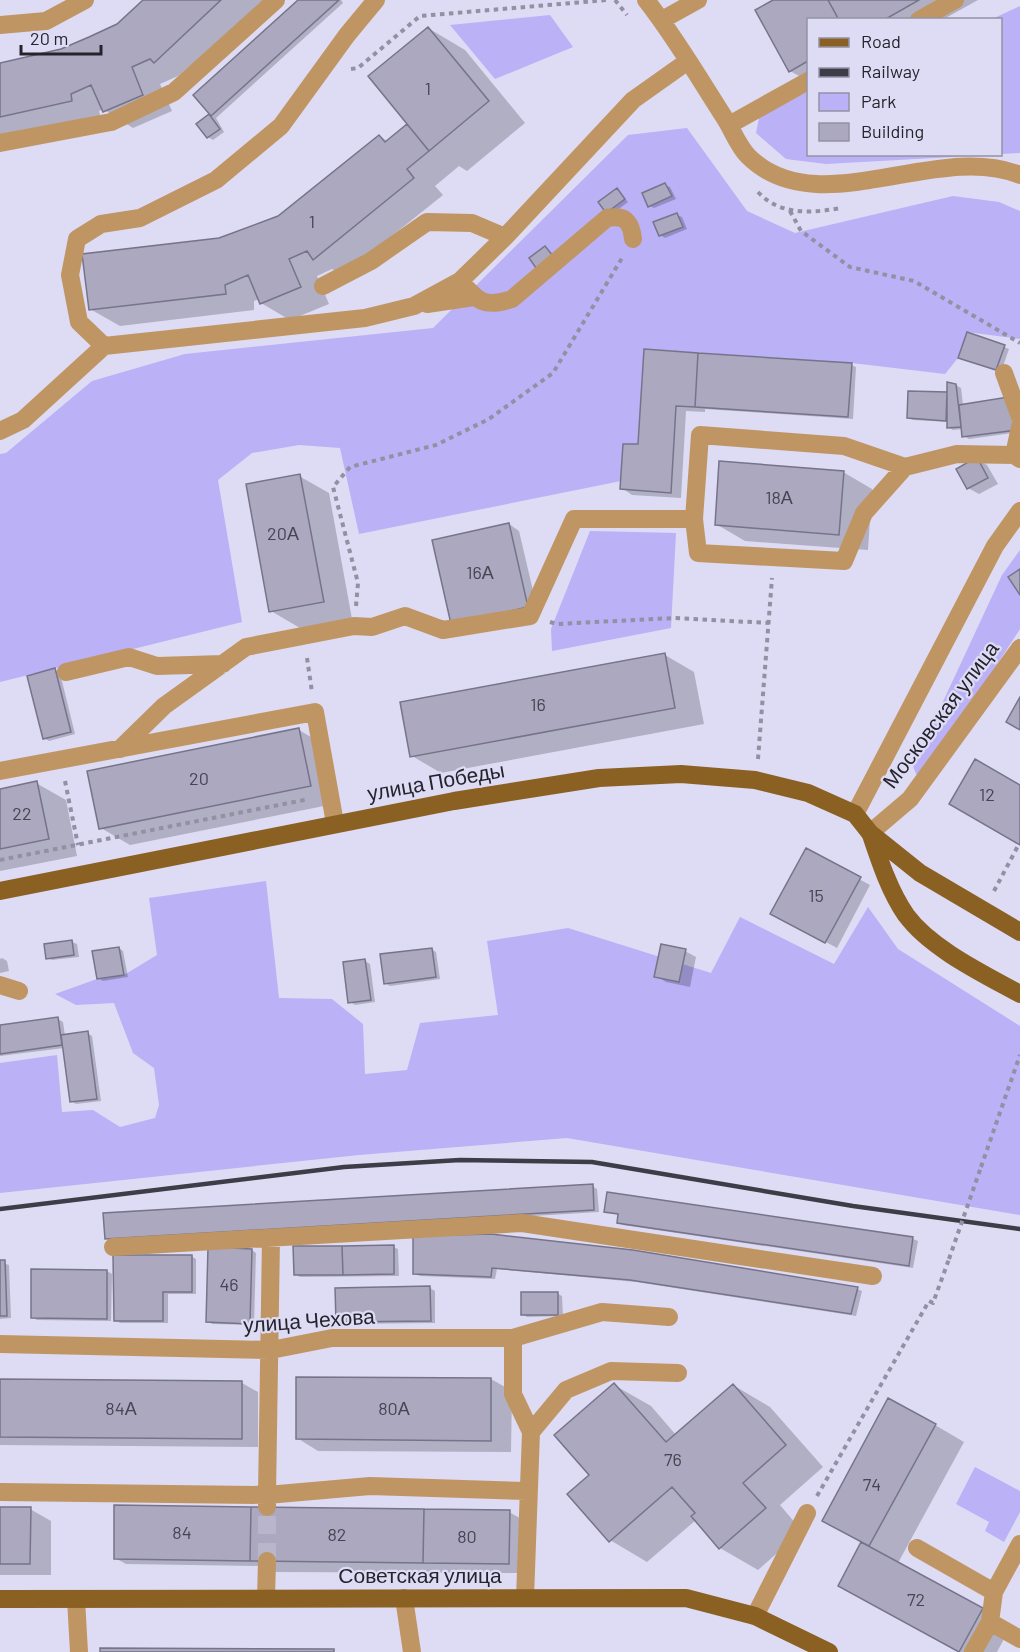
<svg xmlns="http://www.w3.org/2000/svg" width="1020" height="1652" font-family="Barlow,sans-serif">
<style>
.green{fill:#bab1f7}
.shadow{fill:#0003}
.building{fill:#aba8c0;stroke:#76748a;stroke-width:1.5}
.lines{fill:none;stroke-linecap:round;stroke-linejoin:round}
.minor-tunnel{stroke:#b9b6cc;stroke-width:18;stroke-dasharray:18 9;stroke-linecap:butt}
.path{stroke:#9290a2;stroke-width:4;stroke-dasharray:4.5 4.5;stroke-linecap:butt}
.minor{stroke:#bf9663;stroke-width:18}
.major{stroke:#8b6023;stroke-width:18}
.rail{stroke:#3d3c47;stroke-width:4.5}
.path-bridge{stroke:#9290a2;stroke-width:4;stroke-dasharray:4.5 4.5;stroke-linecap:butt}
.labels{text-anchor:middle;stroke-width:4.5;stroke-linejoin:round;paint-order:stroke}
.number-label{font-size:18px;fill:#464552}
.street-label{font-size:21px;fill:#25242d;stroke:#dedbf4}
</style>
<rect width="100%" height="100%" fill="#dedbf4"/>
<path class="green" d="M1020 6V153L1001 154 1000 20 992 19Z
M550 15 573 47 495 79 450 25Z
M808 91V154L988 155 826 164 786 159 756 133 759 118Z
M687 128 747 211 795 233 953 196 999 202 1020 211V339L967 332 958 358 945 374 852 363 645 349 638 444H623L621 481 359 534 340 448 299 445 252 453 218 480 242 622 0 682V454L6 453 92 381 185 354 433 328 628 135Z
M590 531 676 533 671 628 552 651 551 629Z
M1020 550V569L1008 577 1020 595V629L926 774 921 776 916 774 913 766 1002 575Z
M266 881 279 998 332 999 363 1024 365 1074 407 1070 420 1023 498 1015 487 941 568 928 711 973 740 917 834 964 868 907 898 949 1020 1026V1215L567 1138 359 1155 0 1193V1063L57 1055 62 1112 93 1110 120 1127 155 1118 159 1105 154 1068 133 1053 114 1003 76 1005 55 994 97 979 124 975 157 955 149 898Z
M975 1467 1020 1491V1512L1004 1542 985 1531 989 1522 956 1504Z"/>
<path class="shadow" d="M145 0H268L178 76 160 84 172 111 133 128 103 109 99 111 101 118 0 139V64L61 51 118 26Z
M300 0H341L343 3 216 118 224 132 213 140 208 137 198 124 211 114Z
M776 0H978L942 20H808V73L801 77 790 71Z
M428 28 465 50 525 123 467 171 459 166 435 186 443 195 343 275 332 269 317 276 329 304 290 320 261 303 259 299 254 301V310L120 326 90 309 220 240 279 217 380 136 388 142 407 126 413 130Z
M665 185 670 187 676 199 654 208 650 206Z
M617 190 628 202 612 214 607 212Z
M677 215 682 217 687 229 665 238 660 235Z
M1004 347 1009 349 1001 372 965 360Z
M646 351 851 365 856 367 853 419 705 409V412L686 411 681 498 632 495 622 488 640 446Z
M956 385 961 388 963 405 1020 432 969 439 964 436 963 429 953 430 948 427V422L913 420 908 418 909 392 949 394Z
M977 459 987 465 998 484 979 494 968 488Z
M843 472 872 489 868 550 745 541 716 524Z
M299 476 329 493 352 619 300 628 271 611Z
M509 524 519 531 538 612 462 629Z
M665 655 694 672 704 724 441 773 412 756Z
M55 670 60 673 75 734 49 741 44 738Z
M299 730 328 747 339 803 130 845 101 828Z
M36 783 66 800 77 856 0 871V790Z
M806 850 870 885 837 948 772 913Z
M72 942 77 944 79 957 52 960 47 958Z
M119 948 123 951 128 977 103 981 98 978Z
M431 949 436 952 440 979 390 986 385 983Z
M685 951 696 957 690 987 666 982 656 976Z
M2 958 7 961 9 971 0 973V959Z
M365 961 370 964 375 1002 355 1005 350 1002Z
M58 1019 63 1022 65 1036 87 1033 92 1036 101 1101 76 1104 71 1101 64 1048 0 1056V1026Z
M592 1186 597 1189 599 1212 111 1241 106 1238Z
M609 1194 913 1239 918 1241 913 1268 623 1225 618 1222 620 1215 606 1211Z
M415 1237 857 1289 862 1291 856 1316 636 1282 497 1269 495 1279 420 1276 415 1274Z
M393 1247 398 1249 399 1276 300 1277 295 1274Z
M252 1250 256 1253 254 1325 212 1324 208 1321Z
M191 1256 196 1259V1294H168V1323H120L115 1320Z
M0 1262 9 1265 11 1318 0 1319Z
M107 1271 112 1274 111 1321 37 1320 32 1317Z
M430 1288 435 1291V1323L342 1324 337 1321Z
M558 1294 562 1296 563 1316 527 1317 522 1314Z
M491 1379 512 1391 511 1452 318 1451 297 1438Z
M0 1381 242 1383 258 1392V1447L0 1445Z
M614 1385 651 1406 676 1435 733 1385 770 1407 823 1467 780 1505 802 1531 758 1570 720 1548 696 1520 647 1562 610 1540Z
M935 1425 964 1442 898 1563 1011 1626 997 1652H961L840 1585Z
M0 1508 30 1509 51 1521V1575H0Z
M509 1512 525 1521V1573L273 1572 263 1566 126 1564 115 1558Z"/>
<path class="building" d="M143 0H221L154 63 150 59 132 67 143 95 103 112 91 85 71 94 72 101 0 117V63L61 49 89 37 117 24Z
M298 0H339L211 116 193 95Z
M773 0H828L839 20H808V61L789 72 755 10Z
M828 0H919L884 20H839Z
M428 27 489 101 429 151 368 76Z
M209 114 220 129 207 138 196 124Z
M407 124 429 151 407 169 414 178 313 260 307 251 289 259 301 287 260 304 248 275 225 285 226 294 89 310 82 254 219 238 278 216 379 135 385 142Z
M665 183 672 196 648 207 642 193Z
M617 188 625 199 606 213 598 202Z
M677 213 683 227 659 236 653 222Z
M545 246 553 256 536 268 529 258Z
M967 332 1005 345 996 370 958 358Z
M644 349 698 353 695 407 676 406 671 493 620 489 623 444H638Z
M698 353 852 363 848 417 695 407Z
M947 382 956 384 961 427 947 428Z
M908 391 947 392 946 421 907 418Z
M1008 397 1017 430 962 437 959 405Z
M977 457 988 478 967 489 956 469Z
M719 461 844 471 839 535 715 525Z
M300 474 324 602 269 612 246 484Z
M509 523 528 607 451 624 432 540Z
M1020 569V595L1008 577Z
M665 653 675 708 410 757 400 702Z
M55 668 71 732 43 739 27 676Z
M1020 697V730L1006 722Z
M299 728 311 786 99 829 87 771Z
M975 759 1020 785V845L949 804Z
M37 781 49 839 0 849V789Z
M806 848 861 877 825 943 770 914Z
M72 940 74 955 46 959 44 944Z
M661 944 686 949 679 982 654 977Z
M119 947 124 975 97 979 92 951Z
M432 948 436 977 384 984 380 954Z
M365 959 371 1000 348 1003 343 962Z
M58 1017 62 1045 0 1054V1025Z
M88 1031 97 1099 70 1102 61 1035Z
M593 1184 594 1210 105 1239 103 1213Z
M607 1192 913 1237 909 1266 617 1223 618 1214 604 1212Z
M491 1234 633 1250 858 1287 851 1314 630 1280 492 1268 491 1277 413 1274V1236Z
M394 1245V1274L343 1275 342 1246Z
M293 1246H342L343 1275H294Z
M208 1247 252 1249 250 1324 206 1322Z
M113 1255H192V1292H163V1321H114Z
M0 1260H5L7 1316H0Z
M31 1269 107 1270V1319L31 1318Z
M430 1286 431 1321 336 1322 335 1288Z
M521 1292H558V1315H521Z
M296 1377 491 1378V1441L296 1439Z
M0 1379 242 1381V1439L0 1437Z
M614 1383 666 1442 733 1384 786 1445 743 1483 766 1508 719 1549 691 1516 695 1513 672 1487 609 1542 567 1494 589 1475 554 1435Z
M888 1398 936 1424 869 1546 822 1521Z
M114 1505 251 1507 250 1561 114 1559Z
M0 1507H31L30 1564H0Z
M251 1507 424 1509 423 1563 250 1561Z
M424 1509 510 1510 509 1564 423 1563Z
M861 1542 983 1608 959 1652 838 1586Z
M100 1648 334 1649V1652H100Z"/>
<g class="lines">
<path class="minor-tunnel" d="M267 1561V1507"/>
<path class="path" d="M615 0 627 15
M351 69 358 68 420 16 607 0
M758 192C780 216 812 213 841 208
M790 211 801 231 850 267 914 281 1020 343
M356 606 358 583 333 487 350 467 436 445 489 419 553 373 622 258
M550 622 557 624 674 618 769 623
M307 658 312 692
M758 759 772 578
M65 781 78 845
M0 860 309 799
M994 891 1019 844
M981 1167 1020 1055
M817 1496 929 1301 933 1303 949 1259"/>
<path class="minor" d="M646 0C675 37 699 78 724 117 732 129 738 146 748 156 817 225 936 141 1020 175
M662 20 698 0
M919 20 955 0
M0 25 46 21 85 0
M729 125 808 81
M0 143 111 122 174 92 276 0
M460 281C479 302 484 308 512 299L607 218C625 215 631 221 633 239
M323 286 371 261 427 222 472 223 505 237
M427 304 474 297
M104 346 79 322 70 275 77 239 101 224 140 218 216 180 281 126 347 35 376 0
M1004 373 1020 417
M0 431 23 420 104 346 365 318 414 306 460 281 505 237 633 100 688 61
M1014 455 1020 427
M694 519 698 553 844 561 864 513 905 467
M66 672 129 657 157 666 223 664
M120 749 164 706 246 647 354 626 372 627 405 616 443 630 530 616 574 519H694L700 435 844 446 905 467 957 454 1014 455 1020 459
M0 771 315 712 335 823
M855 814 995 546 1020 511
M870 833 910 799 1020 648
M0 985 19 991
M113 1247 522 1223 873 1276
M0 1344 271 1350 332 1338H513
M531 1432 513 1394V1338L602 1312 669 1317
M0 1492 267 1495 271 1239
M267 1507V1495L370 1486 527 1491
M917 1548 994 1592
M266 1598 267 1561
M404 1598 412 1652
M525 1598 531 1432 566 1390 611 1371 678 1373
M76 1599 79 1652
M755 1616 807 1513
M990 1622 1020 1639
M973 1652 990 1622 994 1592 1020 1544"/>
<path class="major" d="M871 835C880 862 890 892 906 915 931 949 984 974 1020 994
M0 891 454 801 599 778 681 774 755 780 808 793 855 814 870 833 920 873 1020 932
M0 1599 686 1598 755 1616 829 1652"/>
<path class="rail" d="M0 1209 344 1167 460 1160 592 1162 853 1206 1020 1229"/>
<path class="path-bridge" d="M949 1259 981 1167"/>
</g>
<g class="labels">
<g class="number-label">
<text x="428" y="95">1</text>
<text x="312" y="228">1</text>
<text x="779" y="504">18А</text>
<text x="283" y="540">20А</text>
<text x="480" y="579">16А</text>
<text x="538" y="711">16</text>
<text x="199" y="785">20</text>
<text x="987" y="801">12</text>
<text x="22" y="820">22</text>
<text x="816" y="902">15</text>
<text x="229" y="1291">46</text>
<text x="121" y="1415">84А</text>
<text x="394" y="1415">80А</text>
<text x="673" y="1466">76</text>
<text x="872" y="1491">74</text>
<text x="182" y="1539">84</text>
<text x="337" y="1541">82</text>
<text x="467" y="1543">80</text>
<text x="916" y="1606">72</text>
</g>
<g class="street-label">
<text transform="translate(941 715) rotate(-53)" y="7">Московская улица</text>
<text transform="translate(436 782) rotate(-10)" y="7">улица Победы</text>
<text transform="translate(309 1321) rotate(-4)" y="7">улица Чехова</text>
<text x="420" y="1583">Советская улица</text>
</g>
</g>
<rect x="807" y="18" width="195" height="138" fill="#dedbf4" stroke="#9492a4" stroke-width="1.5"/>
<rect x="819" y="38" width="30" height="9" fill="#8b6023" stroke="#9492a4" stroke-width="1.5"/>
<text x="861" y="48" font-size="18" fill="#25242d">Road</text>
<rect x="819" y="68" width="30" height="9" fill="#3d3c47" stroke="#9492a4" stroke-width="1.5"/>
<text x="861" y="78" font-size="18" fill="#25242d">Railway</text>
<rect x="819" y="93" width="30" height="18" fill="#bab1f7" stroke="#9492a4" stroke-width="1.5"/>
<text x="861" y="108" font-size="18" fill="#25242d">Park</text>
<rect x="819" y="123" width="30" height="18" fill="#aba8c0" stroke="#9492a4" stroke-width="1.5"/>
<text x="861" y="138" font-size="18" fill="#25242d">Building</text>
<path d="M21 45v9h80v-9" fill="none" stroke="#25242d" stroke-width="3"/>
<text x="30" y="45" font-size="18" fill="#25242d" stroke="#dedbf4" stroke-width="4.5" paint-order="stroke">20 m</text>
</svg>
